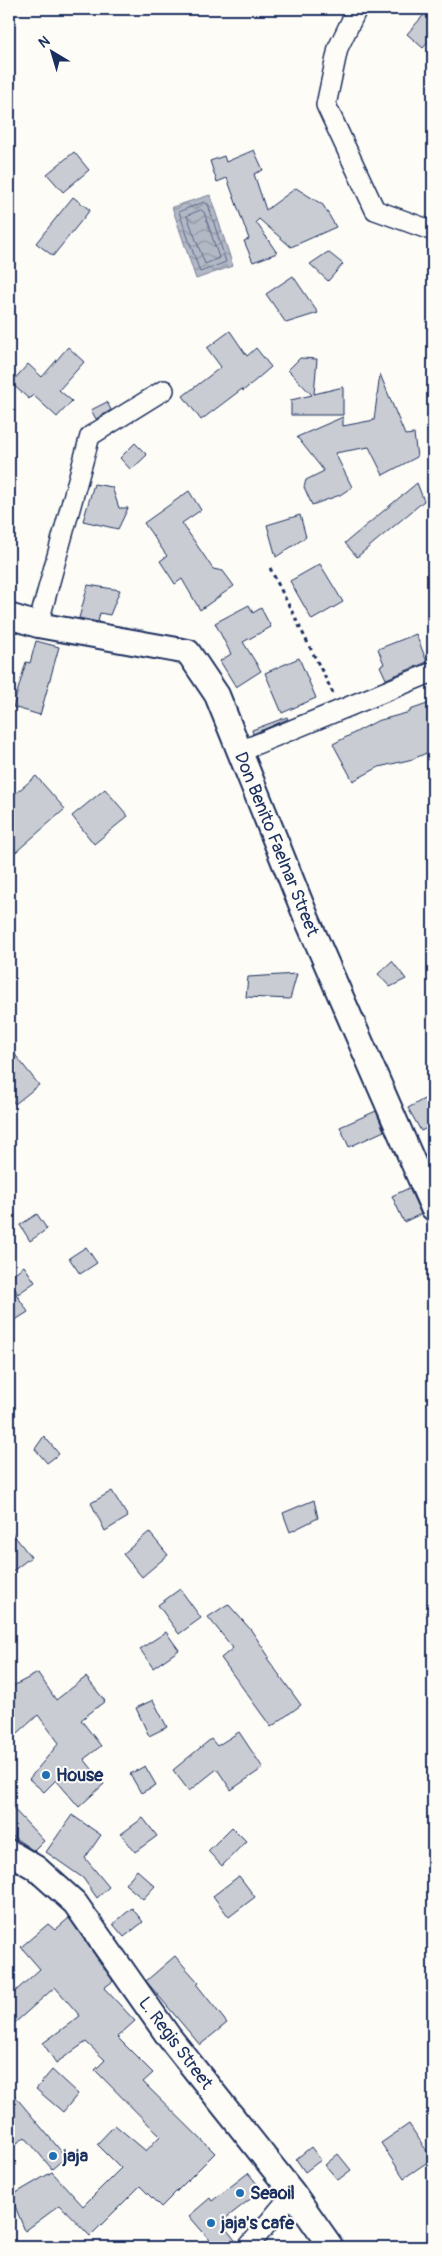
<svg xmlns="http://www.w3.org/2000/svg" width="442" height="2256" font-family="Pangolin,sans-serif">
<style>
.water{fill:url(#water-waves);stroke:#76819c}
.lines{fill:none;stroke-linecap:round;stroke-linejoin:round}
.shore{stroke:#586687;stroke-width:1}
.building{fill:#c9ccd3;stroke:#1b2f5e}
.minor-casing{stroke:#1b2f5e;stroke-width:22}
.tertiary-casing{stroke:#1b2f5e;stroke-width:28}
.path{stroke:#1b2f5e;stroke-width:3;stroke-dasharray:4 4;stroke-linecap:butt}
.minor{stroke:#fdfcf7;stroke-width:19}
.tertiary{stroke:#fdfcf7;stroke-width:24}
.poi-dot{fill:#1f6fb2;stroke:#fdfcf7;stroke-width:2}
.labels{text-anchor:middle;stroke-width:4;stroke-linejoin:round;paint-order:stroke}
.street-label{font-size:18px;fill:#1b2f5e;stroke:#fdfcf7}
.poi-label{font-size:18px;font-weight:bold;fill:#1b2f5e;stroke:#fdfcf7;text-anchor:start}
</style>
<defs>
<pattern id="water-waves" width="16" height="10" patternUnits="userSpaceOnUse" patternTransform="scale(1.25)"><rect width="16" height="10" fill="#b3b8c5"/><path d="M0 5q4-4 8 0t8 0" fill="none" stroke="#9196a3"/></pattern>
</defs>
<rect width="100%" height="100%" fill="#fdfcf7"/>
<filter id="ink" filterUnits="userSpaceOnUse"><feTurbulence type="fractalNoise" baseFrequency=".02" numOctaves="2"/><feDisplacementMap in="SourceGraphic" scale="10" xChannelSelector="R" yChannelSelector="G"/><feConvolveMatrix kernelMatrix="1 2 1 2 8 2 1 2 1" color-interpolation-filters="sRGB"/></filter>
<g filter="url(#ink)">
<path class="water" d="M210 195 233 266 196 279 172 207Z"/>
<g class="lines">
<path class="shore" d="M205 202 208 204 226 262 200 272 179 212Z
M201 210 204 212 219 258 205 264 187 216Z"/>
</g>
<path class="building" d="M429 9H433V37L423 48 407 34Z
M254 150 263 170 254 174 266 210 296 188 323 205 336 227 291 247 259 219 256 222 277 253 253 262 244 241 249 239 227 178 217 182 210 161 224 156 226 162Z
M74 152 89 170 63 192 47 174Z
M73 197 90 210 53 256 36 243Z
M328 252 343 264 328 281 310 264Z
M293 276 318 313 286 323 266 294Z
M230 331 247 356 256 348 271 367 243 391 242 389 201 420 183 396 221 367 207 348Z
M68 347 84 362 59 390 72 401 57 417 33 395 29 399 11 383 28 364 42 377Z
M300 358 317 359 314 394 343 387V415H291V400L312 395 288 370Z
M380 374 405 435 414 434 417 457 383 475 369 447 335 453 352 487 340 495 312 505 304 487 306 480 324 471 297 437 343 417V426L374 420Z
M107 402 111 410 96 419 91 410Z
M135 443 147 455 131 470 120 458Z
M417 483 424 501 357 557 345 543Z
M94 484 112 487 119 508H128L118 529 83 521Z
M189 491 201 510 182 523 213 569 223 571 234 586 200 610 182 579 175 584 160 561 167 556 144 523Z
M300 515 306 537 276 557 267 525Z
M320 564 343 602 312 620 290 581Z
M88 585 120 590 110 615 100 613 98 622 79 618Z
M249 605 253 613 261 608 271 627 243 642 261 671 236 687 220 661 231 654 215 623Z
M416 634 427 662 386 679 380 666 384 664 378 649Z
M36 641 59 647 40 715 13 707 26 662 30 663Z
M299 658 316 698 282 713 265 673Z
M433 702V750L413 759 379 767 353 781 333 744 377 721 410 712V710Z
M287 717 288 719 253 734 252 730Z
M36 776 65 809 9 858V799Z
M105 789 128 816 94 844 72 816Z
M392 961 406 979 390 987 378 974Z
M297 974 290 999 246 997 248 977Z
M9 1047 39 1085 15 1104 9 1096Z
M433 1094V1125L421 1131 408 1108Z
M376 1111 384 1131 349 1147 340 1127Z
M409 1188 421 1214 404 1222 392 1196Z
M37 1214 47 1229 30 1241 20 1225Z
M86 1247 97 1263 80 1274 69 1258Z
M24 1266 35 1282 18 1294 9 1280V1277Z
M9 1283 28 1312 9 1324Z
M44 1436 59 1454 47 1463 35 1449Z
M112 1491 128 1517 105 1531 91 1503Z
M314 1500 318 1518 290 1532 283 1513Z
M9 1529 31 1557 9 1574Z
M149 1532 168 1555 142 1577 123 1554Z
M180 1589 201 1618 179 1634 158 1605Z
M228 1604 251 1630 269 1657 267 1658 301 1705 271 1727 221 1658 233 1648 208 1617Z
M166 1632 179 1650 153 1668 140 1649Z
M38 1673 56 1700 86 1677 105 1701 81 1720 101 1746 84 1759 104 1784 79 1807 56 1780 44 1792 29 1779 59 1743 38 1715 9 1741V1688Z
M153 1700 167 1727 149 1736 136 1708Z
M239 1732 263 1768 231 1790 217 1769 189 1791 173 1770 211 1739 217 1746Z
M145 1766 156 1785 141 1793 130 1774Z
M9 1804 44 1841 34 1851 9 1834Z
M72 1815 101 1835 85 1858 109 1887 97 1898 83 1878 46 1852Z
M143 1818 157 1836 135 1852 121 1834Z
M232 1827 246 1841 222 1866 208 1851Z
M137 1870 155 1886 143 1899 125 1884Z
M239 1876 255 1897 229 1917 213 1896Z
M132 1908 143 1922 124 1937 113 1924Z
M69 1918 113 1981 104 1988 135 2021 117 2037 153 2073 143 2082 215 2153 161 2207 140 2186 90 2236 60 2205 25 2231 11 2196 52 2172 83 2206 121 2168 97 2144 115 2125 146 2151 160 2136 95 2070 105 2060 86 2042 56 2063 43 2043 80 2016 55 1987 9 2028V1997L40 1969 21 1947 48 1924 55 1930Z
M175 1956 199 1983 197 1985 227 2023 200 2045 146 1981Z
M52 2070 78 2094 63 2112 36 2089Z
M9 2089 66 2157 52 2169 25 2137 9 2149Z
M409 2124 432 2159 404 2178 381 2143Z
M311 2147 321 2160 305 2172 296 2159Z
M338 2154 351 2170 338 2180 325 2165Z
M248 2173 262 2190 226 2218 228 2220 223 2225 238 2244 237 2247H216L189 2216 210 2198 212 2201Z"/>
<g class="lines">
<defs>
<path id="minor" d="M357 9 338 48 326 105 375 210 433 231
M38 625 90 436 164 390
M240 751 433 672
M248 2247 293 2193"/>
<path id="tertiary" d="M9 616 38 625 188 652 217 695 307 919 433 1208
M9 1852 36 1868 75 1903 169 2037 293 2193 331 2247"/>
</defs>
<use href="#minor" class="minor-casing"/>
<use href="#tertiary" class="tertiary-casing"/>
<path class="path" d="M270 568 334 695"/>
<use href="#minor" class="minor"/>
<use href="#tertiary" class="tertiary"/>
</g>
</g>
<g class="poi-dot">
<circle cx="46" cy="1775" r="5"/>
<circle cx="53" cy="2156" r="5"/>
<circle cx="240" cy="2193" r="5"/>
<circle cx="211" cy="2223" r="5"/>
</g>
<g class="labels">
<g class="street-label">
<text transform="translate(277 844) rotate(68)" y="6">Don Benito Faelnar Street</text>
<text transform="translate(176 2043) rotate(53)" y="6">L. Regis Street</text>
</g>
<g class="poi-label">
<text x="56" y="1781">House</text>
<text x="63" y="2162">jaja</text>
<text x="250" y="2199">Seaoil</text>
<text x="221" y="2229">jaja's cafe</text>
</g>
</g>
<rect width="442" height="2256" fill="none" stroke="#fdfcf7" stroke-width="30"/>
<rect x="15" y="15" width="412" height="2226" fill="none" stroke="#1b2f5e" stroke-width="2" filter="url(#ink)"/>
<g transform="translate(52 52) rotate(322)" stroke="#fdfcf7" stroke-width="4" paint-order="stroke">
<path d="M0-4L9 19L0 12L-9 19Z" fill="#1b2f5e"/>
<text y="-8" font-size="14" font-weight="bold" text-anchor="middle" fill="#1b2f5e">N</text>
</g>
</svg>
